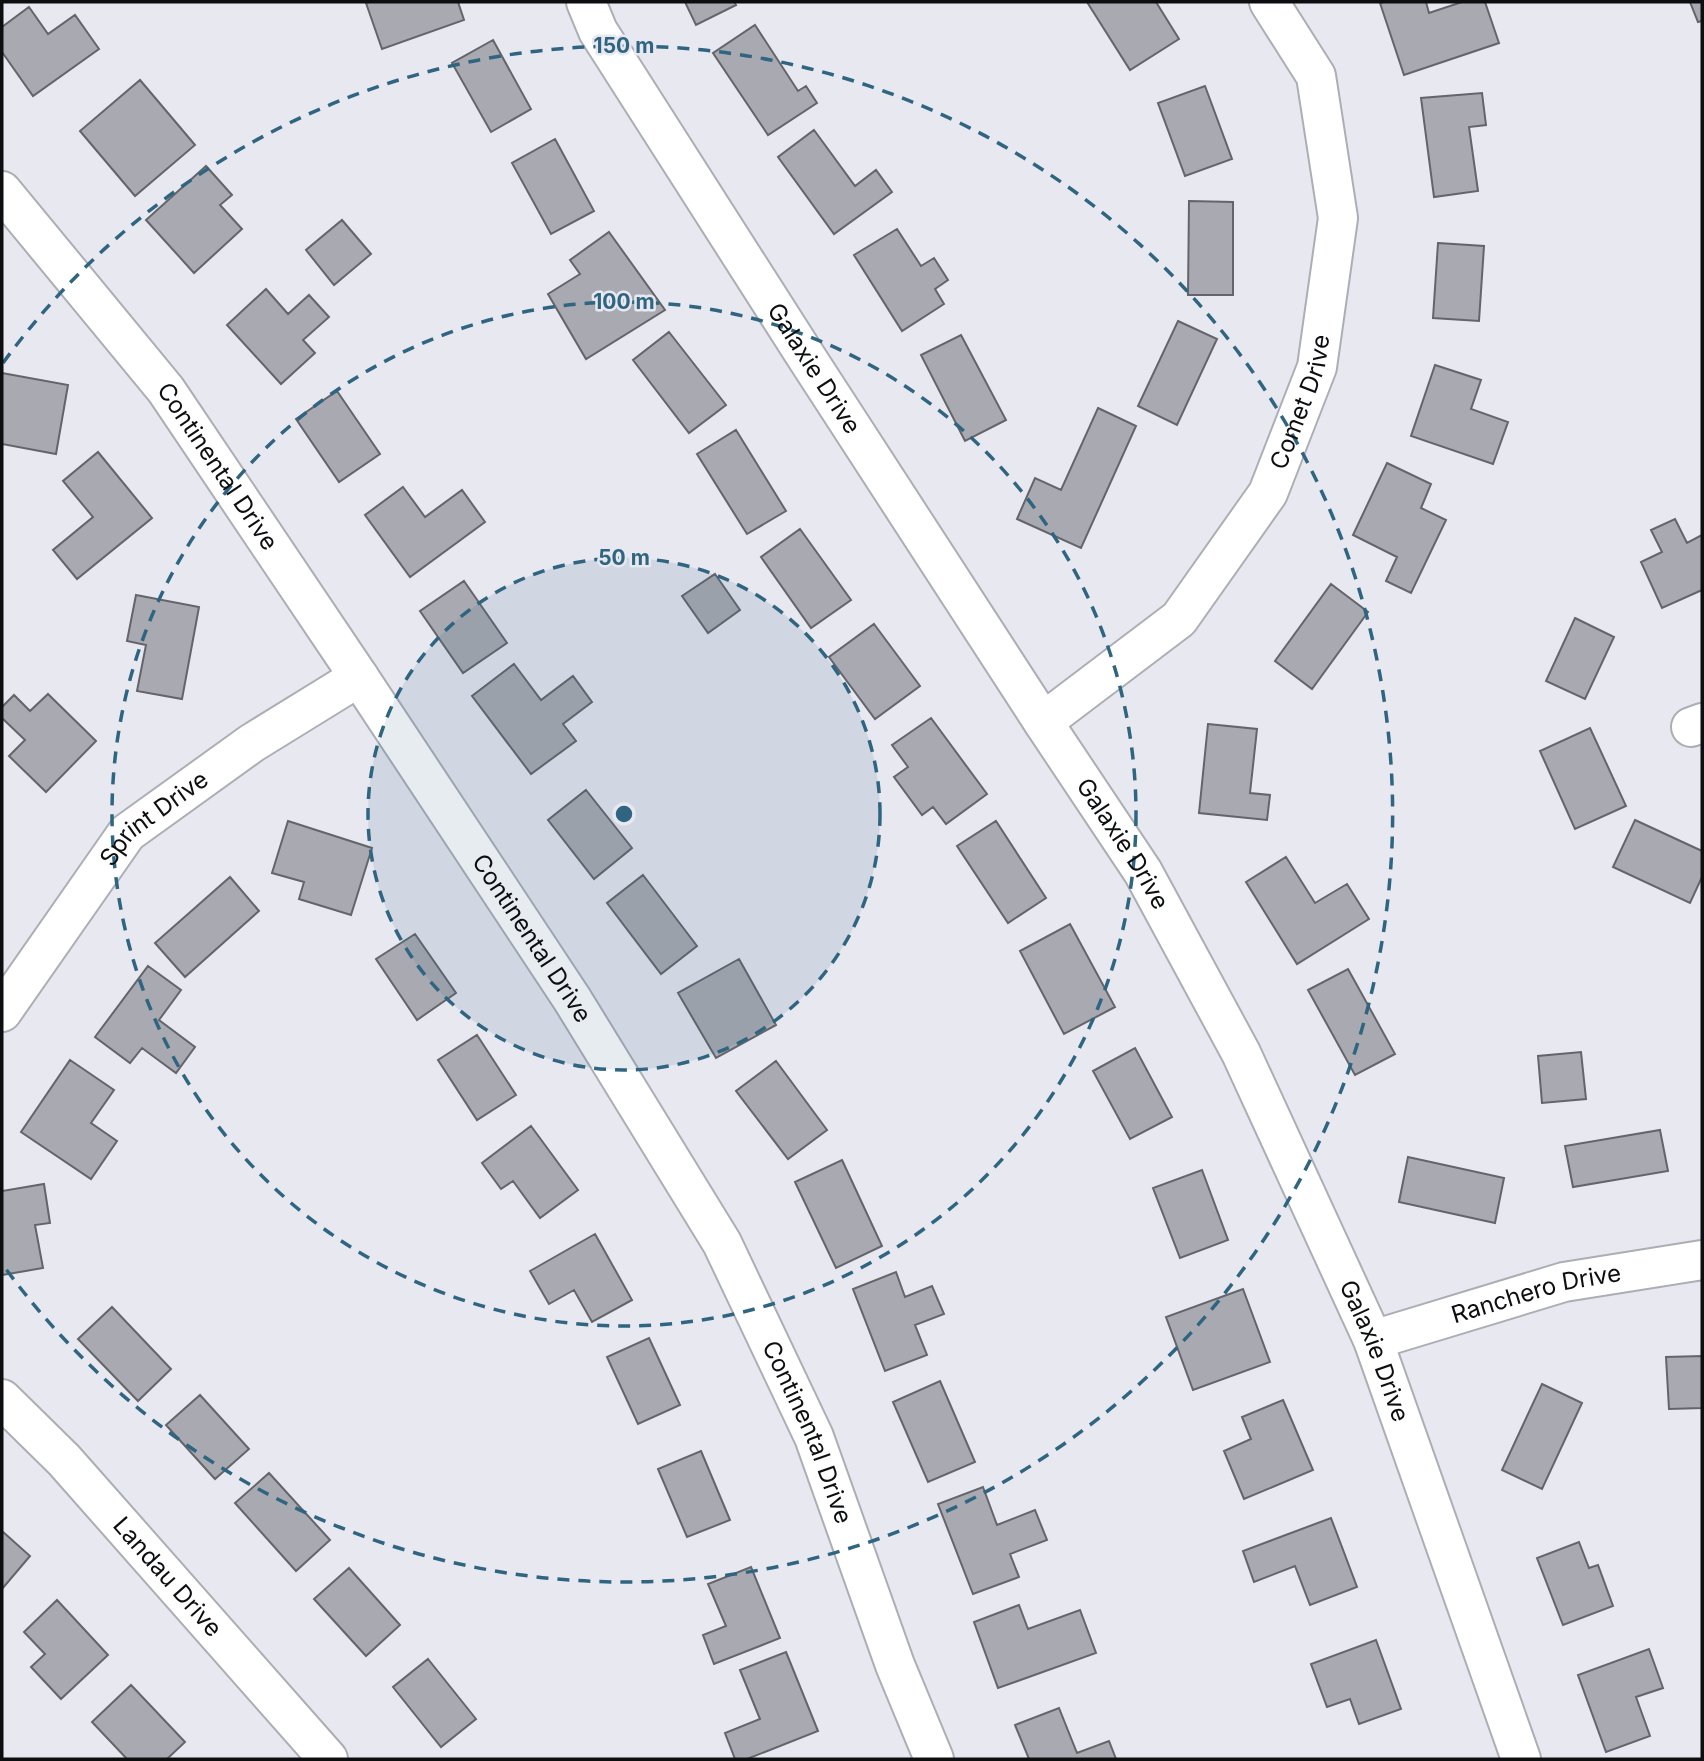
<svg xmlns="http://www.w3.org/2000/svg" width="1704" height="1761" font-family="Inter,sans-serif">
<style>
.building{fill:#a9aab1;stroke:#64656b;stroke-width:2}
.lines{fill:none;stroke-linecap:round;stroke-linejoin:round}
.minor-casing{stroke:#acaeb5;stroke-width:42}
.minor{stroke:#fff;stroke-width:38}
.ring{fill:none;stroke:#306581;stroke-width:3.5;stroke-dasharray:12 9}
.labels{text-anchor:middle;stroke-width:5;stroke-linejoin:round;paint-order:stroke}
.street-label{font-size:24px;fill:#0d0e10;stroke:#e7e8f0}
.centre{fill:#306581;stroke:#e7e8f0;stroke-width:3.5}
.ring-label{font-size:21px;text-anchor:middle;font-weight:bold;fill:#306581;stroke:#e7e8f0;stroke-width:5;stroke-linejoin:round;paint-order:stroke}
</style>
<rect width="100%" height="100%" fill="#e7e8f0"/>
<path class="building" d="M370 2H458L464 20 382 49 366 3Z
M685 2H734L736 5 696 25Z
M1087 2H1156L1179 39 1130 70Z
M1384 2H1426L1429 13 1462 2H1485L1499 43 1404 75 1380 3Z
M1690 2H1702V21L1698 22Z
M29 7 48 34 75 15 99 49 33 96 2 52V27Z
M755 25 798 91 806 86 817 103 768 135 713 53Z
M493 40 531 109 491 132 452 63Z
M140 80 195 145 135 196 80 131Z
M1205 86 1232 159 1185 176 1158 103Z
M1482 93 1486 125 1469 127 1478 191 1434 197 1421 98Z
M814 130 855 186 876 170 892 192 834 234 778 157Z
M555 139 594 211 551 234 512 163Z
M206 166 232 195 220 205 242 229 194 273 146 220Z
M1189 201 1233 202V295H1188Z
M342 220 371 254 334 285 306 250Z
M897 229 921 266 934 258 948 280 935 289 944 304 902 331 854 255Z
M609 232 665 310 586 359 548 294 580 274 570 260Z
M1438 243 1484 246 1479 321 1433 318Z
M266 289 288 314 309 295 329 317 303 340 315 353 281 384 227 325Z
M1178 321 1217 339 1177 425 1138 406Z
M669 332 726 405 689 433 633 360Z
M961 335 1006 420 965 441 921 355Z
M1435 365 1481 380 1471 409 1508 422 1493 464 1411 436Z
M2 373 68 385 56 454 2 444Z
M337 391 380 454 339 482 296 419Z
M1098 408 1136 426 1081 548 1017 519 1035 478 1061 490Z
M736 430 786 511 747 534 697 454Z
M98 452 152 518 77 579 53 550 93 517 63 481Z
M1387 463 1431 484 1421 508 1446 520 1411 593 1386 581 1397 557 1353 535Z
M403 487 425 517 462 490 485 522 410 577 365 515Z
M1675 519 1687 543 1702 535V590L1662 608 1641 562 1662 552 1651 530Z
M800 529 851 600 811 628 761 557Z
M715 574 740 610 708 633 682 596Z
M464 581 507 643 463 673 420 611Z
M1331 584 1368 612 1312 689 1275 661Z
M136 595 199 607 182 699 137 691 146 645 127 641Z
M1575 618 1614 637 1585 699 1546 681Z
M874 624 920 686 875 719 829 657Z
M514 664 541 700 573 676 592 702 563 724 576 741 531 774 472 696Z
M48 694 96 741 46 792 9 756 25 740 2 718V707L14 695 30 711Z
M931 718 987 794 946 824 933 807 922 815 894 777 908 767 892 745Z
M1208 724 1257 729 1250 793 1270 795 1267 820 1199 813Z
M1590 728 1626 806 1575 829 1540 751Z
M586 790 632 848 594 879 548 820Z
M1635 820 1702 851V877L1690 903 1613 867Z
M288 821 372 848 351 915 299 899 304 882 272 873Z
M996 821 1046 898 1008 923 957 846Z
M1286 857 1315 903 1347 884 1369 919 1297 964 1246 882Z
M643 875 697 946 661 974 607 903Z
M230 877 259 911 185 977 155 943Z
M1070 924 1115 1007 1064 1034 1020 951Z
M415 934 456 993 417 1020 376 959Z
M739 959 776 1025 716 1058 678 993Z
M148 966 181 990 159 1020 195 1047 176 1073 142 1048 130 1063 95 1037Z
M1348 969 1395 1054 1355 1075 1308 990Z
M477 1035 516 1095 477 1120 438 1060Z
M1135 1048 1172 1117 1130 1139 1093 1071Z
M1581 1052 1586 1099 1542 1103 1538 1056Z
M70 1060 114 1090 91 1123 117 1141 91 1179 21 1132Z
M776 1061 827 1130 788 1159 736 1091Z
M531 1126 578 1190 540 1218 513 1181 501 1189 482 1163Z
M1660 1130 1668 1171 1573 1187 1565 1146Z
M1408 1157 1504 1178 1495 1223 1399 1202Z
M842 1160 882 1246 836 1268 795 1182Z
M1202 1170 1228 1240 1180 1258 1153 1188Z
M44 1184 50 1223 35 1225 43 1268 2 1275V1191Z
M595 1234 632 1300 592 1322 574 1290 549 1304 530 1271Z
M896 1272 905 1297 932 1286 944 1314 915 1325 927 1355 885 1371 853 1289Z
M1243 1289 1270 1362 1193 1390 1166 1317Z
M112 1307 171 1369 138 1401 78 1339Z
M649 1338 680 1405 638 1424 607 1357Z
M1702 1356V1408L1669 1409 1666 1357Z
M940 1381 975 1462 928 1482 893 1402Z
M1542 1384 1582 1403 1542 1489 1502 1470Z
M200 1395 249 1449 215 1479 166 1425Z
M1283 1400 1313 1470 1244 1499 1224 1451 1251 1439 1242 1417Z
M701 1451 730 1520 687 1537 658 1469Z
M269 1473 330 1540 296 1571 235 1503Z
M983 1487 997 1525 1035 1510 1047 1540 1010 1554 1019 1577 973 1594 938 1504Z
M1331 1518 1357 1587 1310 1605 1295 1566 1254 1582 1243 1551Z
M2 1531 30 1556 2 1589Z
M1579 1542 1589 1568 1598 1565 1613 1606 1563 1625 1537 1558Z
M751 1567 780 1638 714 1664 703 1635 726 1626 708 1584Z
M349 1568 400 1625 366 1656 314 1599Z
M57 1600 108 1655 61 1699 31 1667 45 1654 24 1632Z
M1019 1605 1028 1629 1080 1610 1096 1653 998 1688 974 1622Z
M1376 1640 1401 1709 1359 1724 1350 1699 1327 1707 1311 1664Z
M1649 1649 1663 1688 1636 1697 1650 1736 1606 1752 1578 1675Z
M786 1652 818 1731 747 1759H735L725 1733 760 1719 740 1670Z
M428 1659 476 1719 441 1747 393 1687Z
M131 1685 185 1742 167 1759H127L92 1722Z
M1059 1708 1077 1753 1109 1741 1116 1759H1029L1015 1725Z"/>
<g class="lines">
<defs>
<g id="minor">
<path id="s1" d="M586 2 598 31 803 352 1043 722 1143 872 1241 1053 1373 1340 1521 1759"/>
<path id="s2" d="M2 191 166 390 359 677 572 999 722 1243 814 1437 895 1665 934 1759"/>
<path id="s3" d="M1043 722 1179 619 1268 493 1317 367 1338 218 1316 76 1269 2"/>
<path d="M1691 727 1702 723"/>
<path id="s4" d="M2 1012 127 833 252 743 359 677"/>
<path id="s5" d="M1373 1340 1564 1282 1702 1260"/>
<path id="s6" d="M2 1399 64 1460 328 1759"/>
</g>
</defs>
<use href="#minor" class="minor-casing"/>
<use href="#minor" class="minor"/>
</g>
<circle cx="624" cy="814" r="256" fill="#306581" fill-opacity=".12"/>
<g class="ring">
<circle cx="624" cy="814" r="256"/>
<circle cx="624" cy="814" r="512"/>
<path d="M3 363A768 768 0 1 1 3 1265"/>
</g>
<g class="labels">
<g class="street-label">
<text dy="8" stroke="none"><textPath href="#s1" startOffset="432">Galaxie Drive</textPath></text>
<text dy="8" stroke="none"><textPath href="#s3" startOffset="422">Comet Drive</textPath></text>
<text dy="8" stroke="none"><textPath href="#s2" startOffset="350">Continental Drive</textPath></text>
<text dy="8" stroke="none"><textPath href="#s4" startOffset="248">Sprint Drive</textPath></text>
<text dy="8" stroke="none"><textPath href="#s1" startOffset="999">Galaxie Drive</textPath></text>
<text dy="8" stroke="none"><textPath href="#s2" startOffset="917">Continental Drive</textPath></text>
<text dy="8" stroke="none"><textPath href="#s5" startOffset="170">Ranchero Drive</textPath></text>
<text dy="8" stroke="none"><textPath href="#s1" startOffset="1566">Galaxie Drive</textPath></text>
<text dy="8" stroke="none"><textPath href="#s2" startOffset="1484">Continental Drive</textPath></text>
<text dy="8" stroke="none"><textPath href="#s6" startOffset="243">Landau Drive</textPath></text>
</g>
</g>
<circle cx="624" cy="814" r="10" class="centre"/>
<g class="ring-label">
<text x="624" y="53">150 m</text>
<text x="624" y="309">100 m</text>
<text x="624" y="565">50 m</text>
</g>
<rect width="1704" height="1761" fill="none" stroke="#0d0e10" stroke-width="7"/>
</svg>
